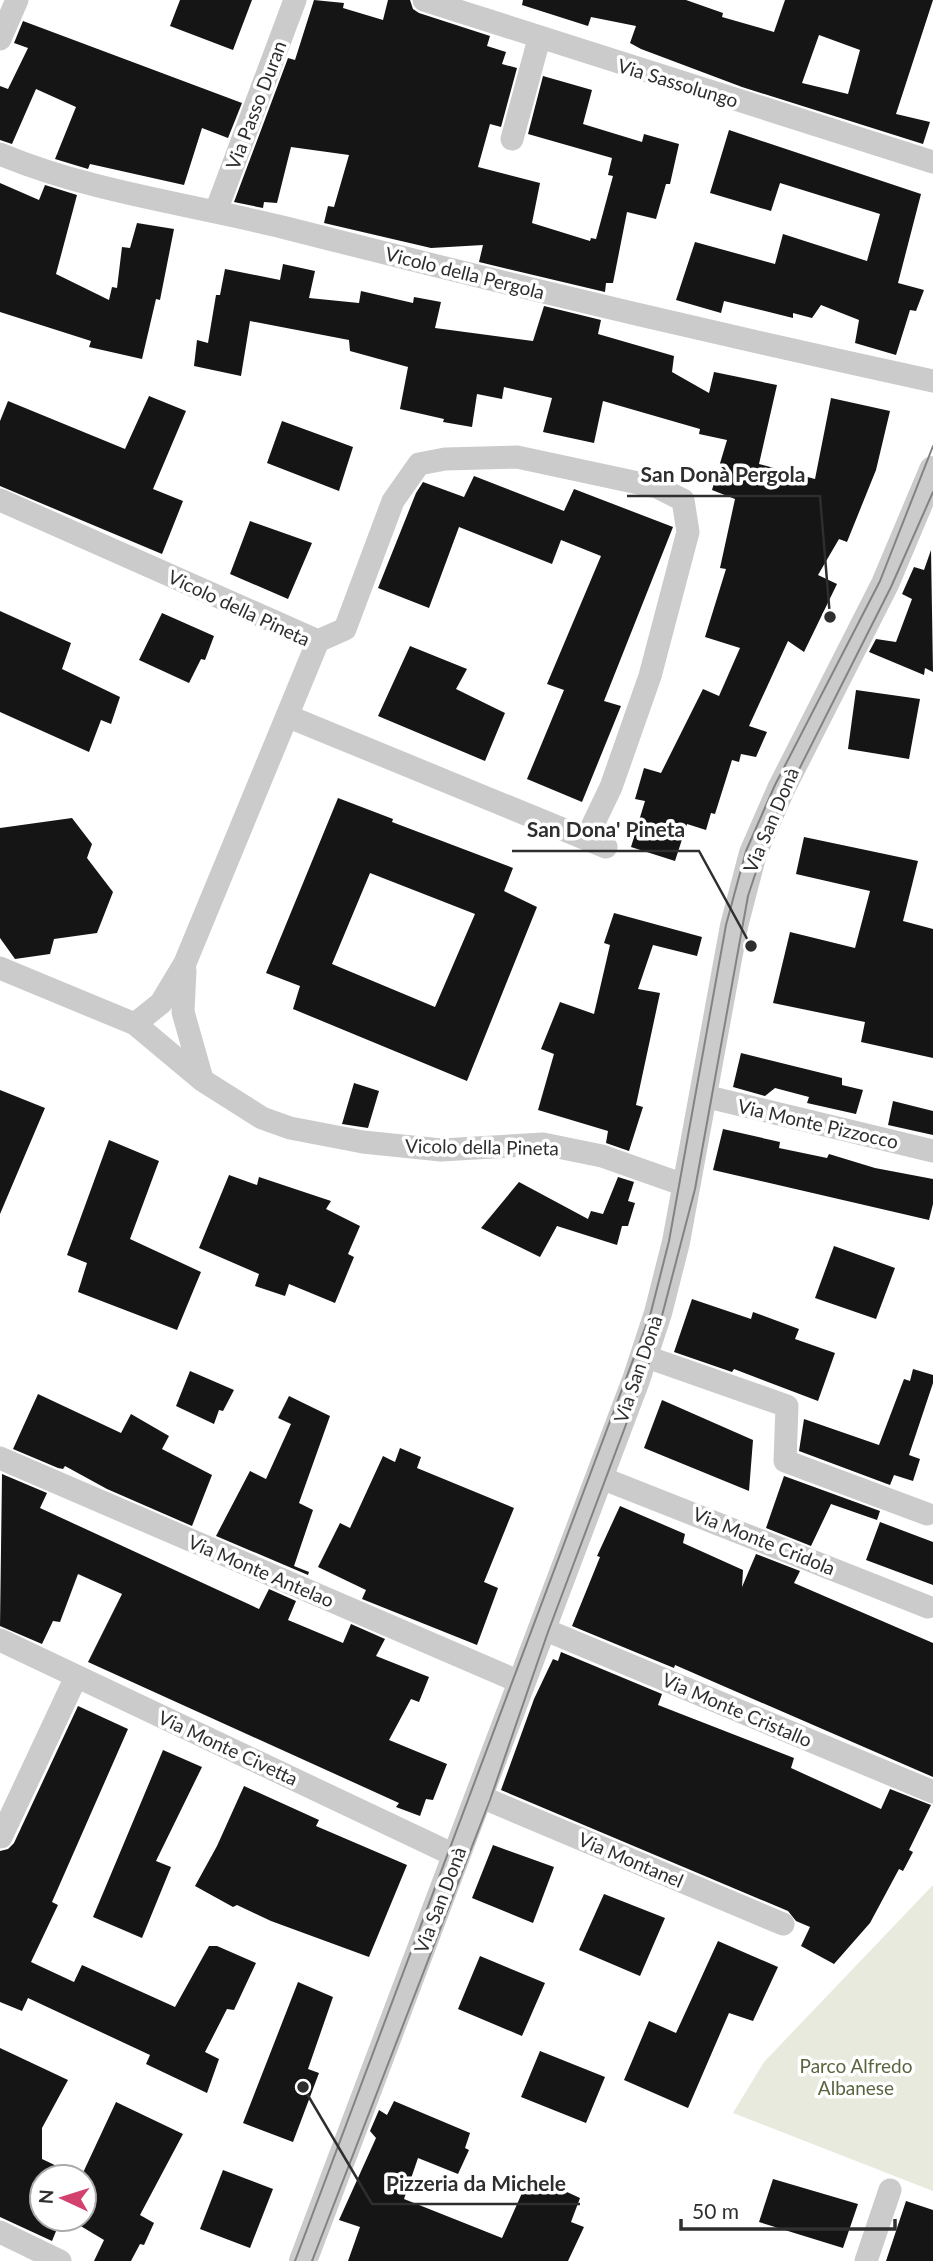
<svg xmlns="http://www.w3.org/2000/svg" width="933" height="2261" font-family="Lato,sans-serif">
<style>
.green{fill:#e7eadd}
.building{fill:#151515;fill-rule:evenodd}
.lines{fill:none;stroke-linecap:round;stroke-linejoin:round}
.minor{stroke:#cbcbcb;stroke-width:23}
.tertiary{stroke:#cbcbcb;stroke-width:28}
.tram{stroke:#838383;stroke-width:2}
.labels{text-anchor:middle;stroke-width:7;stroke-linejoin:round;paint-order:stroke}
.street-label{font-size:19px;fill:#2e2e2e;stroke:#fff}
.park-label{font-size:19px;fill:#5a6540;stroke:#fff}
.leader{fill:none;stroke:#2e2e2e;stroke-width:2.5}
.callout-dot{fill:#2e2e2e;stroke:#fff;stroke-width:2.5}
.callout-label{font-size:21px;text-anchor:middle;font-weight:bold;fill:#2e2e2e;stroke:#fff;stroke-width:7;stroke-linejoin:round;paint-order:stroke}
</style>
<rect width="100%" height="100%" fill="#fff"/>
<path class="green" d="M933 1885V2191L733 2113 764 2062Z"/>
<path class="building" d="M180 0H252L233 50 170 26Z
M314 0 344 3 343 8 383 20 388 0H410L413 9 419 13 490 36 487 46 506 52 502 64 517 68 501 127 490 124 478 167 540 183 532 223 590 241 591 238 596 239 613 176 608 175 612 158 528 134 543 76 592 90 583 124 642 142 644 134 679 144 670 184H666L656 219 627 212 613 283H606L605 292 479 262 483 245 431 248 324 223 328 206 334 207 349 155 291 147 277 203 264 202 263 208 234 202 288 58 295 60Z
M523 0H686L723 13 722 17 774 32 785 0H933L896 114 930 122 923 144 742 87 641 49 630 43 636 26 591 17 588 26 522 5ZM819 35 860 50 848 94 802 83Z
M23 21 242 103 228 138 202 128 184 185 90 164 88 169 55 159 76 107 36 89 12 144 0 140V86L8 89 28 48 14 43Z
M729 130 921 194 898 283 924 290 916 311 910 310 896 355 855 343 859 320 821 305 812 318 793 313V318L724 301 721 313 676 300 695 242 775 264 783 234 867 261 880 214 780 183 771 211 710 193Z
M0 183 39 200 45 185 77 195 56 274 109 300 112 287 117 288 122 247 130 248 137 223 174 229 160 300 156 299 142 359 89 347 91 341 0 312Z
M283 264 315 271 309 298 359 303 361 291 413 303 414 297 441 302 435 328 533 341 544 306 601 320 598 334 674 356 672 372 709 393 714 372 777 385 759 464 815 479 831 398 890 411 876 470 847 542 839 539 818 575 837 584 804 652 788 641 749 726 767 732 756 757 741 754 739 762 732 760 715 814 711 813 706 830 687 824 675 861 631 847 645 801 635 799 644 768 661 773 703 689 719 696 740 648 705 637 726 569 720 568 735 499 712 490 727 440 699 434 700 429 603 401 594 443 543 432 552 398 504 387 502 399 477 394 472 427 443 422 444 419 400 409 408 367 350 351 349 340 250 321 241 376 194 366 197 340 208 343 216 295H220L225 269 280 280Z
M149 396 186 411 153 489 183 501 162 554 0 486V421L8 401 125 449Z
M282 421 353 447 339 491 267 463Z
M474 476 564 511 574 489 673 527 604 701 621 706 582 802 527 779 564 690 547 684 601 556 561 540 552 564 459 527 429 608 378 588 416 493 423 482 464 497Z
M250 521 312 543 288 599 230 574Z
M931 550 933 672 925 668 924 675 869 652 876 639 896 642 912 599 902 594 914 567 924 570Z
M0 611 71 643 62 669 120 697 111 724 101 720 89 752 0 712Z
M162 613 214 636 205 660 201 659 189 683 139 660Z
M410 646 467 669 456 689 505 713 485 761 378 716Z
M856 690 920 699 909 759 848 749Z
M338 798 393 819 392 822 513 868 504 891 537 907 467 1081 293 1009 300 986 266 973ZM370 873 475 914 435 1007 332 964Z
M72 818 92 844 87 858 113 892 97 933 54 939 50 954 15 959 0 938V828Z
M804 837 918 861 903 921 933 929V1058L861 1042 865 1022 773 1003 790 932 855 948 870 891 796 874Z
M614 913 702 937 697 956 653 945 638 989 660 993 636 1105 643 1107 629 1151 606 1143 608 1131 538 1110 554 1054 541 1049 560 1002 594 1014 610 945 604 943Z
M741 1053 842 1078V1085L863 1090 856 1114 807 1103 809 1097 775 1088 765 1096 733 1087Z
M354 1083 379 1091 368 1128 342 1124Z
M0 1090 45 1108 0 1214Z
M893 1101 933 1111V1135L888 1125Z
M723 1129 780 1142 779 1148 827 1158 829 1154 875 1168 933 1179V1204L929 1220 713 1170Z
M109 1140 159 1161 130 1239 201 1272 177 1330 78 1292 87 1263 67 1255Z
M229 1175 257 1185 259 1177 331 1201 326 1209 360 1226 348 1254 354 1257 335 1303 289 1284 285 1296 255 1286 259 1274 199 1248Z
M618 1177 634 1182 628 1201 635 1203 628 1226H622L617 1245 557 1226 540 1257 481 1228 519 1182 588 1219 591 1211 603 1214Z
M834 1246 895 1268 876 1319 815 1298Z
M692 1299 751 1319 753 1312 799 1329 795 1339 835 1353 818 1401 734 1369 732 1372 674 1352Z
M913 1369 933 1375V1383L909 1455 920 1459 913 1481 894 1475 890 1485 799 1451 804 1419 879 1445 904 1379 910 1381Z
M190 1371 234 1390 223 1411 219 1410 214 1424 176 1406Z
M38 1394 121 1433 131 1414 169 1436 162 1449 212 1475 192 1526 107 1489 65 1466 63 1469 58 1468 13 1449Z
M289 1396 330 1416 299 1503 313 1510 294 1566 309 1572 308 1575 216 1536 250 1471 266 1479 291 1424 278 1418Z
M662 1400 753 1440 749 1491 644 1448Z
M400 1448 421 1457 417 1468 514 1508 484 1582 498 1588 477 1645 362 1599 366 1590 318 1567 340 1523 350 1528 383 1456 395 1462Z
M2 1474 47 1493 40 1508 259 1609 269 1589 296 1601 288 1620 343 1643 351 1624 385 1639 376 1656 429 1677 419 1702 411 1699 389 1740 447 1764 433 1800 426 1799 420 1816 396 1807 399 1803 88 1662 122 1594 78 1574 60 1622 53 1621 42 1644 0 1626Z
M784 1476 880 1511 877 1520 831 1504 811 1546 766 1528Z
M620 1506 685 1534 683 1543 743 1570 742 1587 756 1554 800 1571 794 1583 933 1643V1777L675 1665 674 1668 572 1626 600 1557 597 1556Z
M880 1522 933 1542V1585L866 1560Z
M561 1652 662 1694 658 1705 794 1758 791 1768 881 1809 890 1789 931 1805 909 1850 913 1852 903 1871 899 1869 870 1923 834 1964 801 1946 810 1927 796 1921 788 1911 501 1790 534 1699 553 1659 558 1661Z
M78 1706 128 1729 52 1902 58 1905 31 1962 74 1982 82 1965 175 2007 209 1946H217L256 1963 234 2010 227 2009 205 2052 219 2059 207 2093 146 2064 150 2055 28 1998 22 2011 0 2002V1851L8 1849 14 1843Z
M163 1750 202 1767 156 1861 171 1867 142 1938 93 1917Z
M244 1786 319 1820 316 1826 407 1865 369 1957 271 1921 237 1905 233 1907 195 1886 217 1846Z
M493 1845 554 1867 533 1923 472 1898Z
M604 1894 665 1918 640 1976 579 1950Z
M718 1941 778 1967 753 2021 729 2013 688 2108 624 2080 649 2021 676 2033Z
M480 1956 545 1983 522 2036 458 2009Z
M298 1982 333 1997 308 2069 319 2073 293 2142 243 2123Z
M0 2048 68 2080 42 2128V2159L80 2177H42V2219H61L52 2241 0 2217Z
M540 2051 605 2077 586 2123 521 2097Z
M394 2101 470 2133 465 2148 469 2150 458 2174 418 2158 404 2199 502 2238 530 2175 580 2198 571 2222 584 2227 568 2261H348L360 2227 339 2220 376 2138 370 2131 379 2110 387 2115Z
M116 2102 183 2134 140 2215 154 2223 144 2245 140 2244 131 2261H94L104 2240 69 2219H84V2177H81Z
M223 2170 273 2189 250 2248 200 2229Z
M773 2179 858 2204 843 2248 759 2222Z
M906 2201 933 2210V2261H886Z"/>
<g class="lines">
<path class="minor" d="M424 0 933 162
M0 39 17 0
M512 139 539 39
M0 154C91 192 190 204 286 228 501 283 716 334 933 381
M216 211 295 0
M0 500 318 641 185 963 161 1003 135 1024
M318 641 345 629 393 501 419 464 445 459 517 457 657 487 683 500 688 532 650 676 611 787 586 839
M287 716 606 847
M0 968 135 1024 202 1080 262 1118 290 1128 363 1142 441 1150 543 1144 602 1156 687 1186
M185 970 183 1012 202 1079
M704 1096 933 1151
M644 1356 787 1406 785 1461 927 1514
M0 1458 522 1683
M599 1477 928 1607
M541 1628 933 1792
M0 1640 456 1856
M479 1796 783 1924
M1 1837 76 1677
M0 2232 60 2261
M866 2261 890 2190"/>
<path class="tertiary" d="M303 2261 636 1380 658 1313 676 1242 734 926 753 853 781 789 885 584 933 470"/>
<path class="tram" d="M295 2261 651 1312 669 1241 726 925 746 851 775 785 880 581 933 446
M312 2261 490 1800 548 1632 651 1358 695 1189 748 896 772 823 891 587 933 492"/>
</g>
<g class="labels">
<g class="street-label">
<text transform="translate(678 83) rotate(17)" y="7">Via Sassolungo</text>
<text transform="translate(256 105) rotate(-69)" y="7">Via Passo Duran</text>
<text transform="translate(465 273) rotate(14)" y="7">Vicolo della Pergola</text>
<text transform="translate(239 608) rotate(25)" y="7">Vicolo della Pineta</text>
<text transform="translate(771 820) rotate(-67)" y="7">Via San Donà</text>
<text transform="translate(818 1124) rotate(13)" y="7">Via Monte Pizzocco</text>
<text transform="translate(482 1147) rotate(1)" y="7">Vicolo della Pineta</text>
<text transform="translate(638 1369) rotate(-71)" y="7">Via San Donà</text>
<text transform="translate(764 1541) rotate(22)" y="7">Via Monte Cridola</text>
<text transform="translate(261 1571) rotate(23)" y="7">Via Monte Antelao</text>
<text transform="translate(737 1710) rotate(23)" y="7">Via Monte Cristallo</text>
<text transform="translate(228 1748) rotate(25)" y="7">Via Monte Civetta</text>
<text transform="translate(631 1860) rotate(23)" y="7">Via Montanel</text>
<text transform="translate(440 1900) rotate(-69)" y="7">Via San Donà</text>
</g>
<g class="park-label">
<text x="856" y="2073">Parco Alfredo<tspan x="856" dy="22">Albanese</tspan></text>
</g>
</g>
<path class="leader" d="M830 617L820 496H627M751 946L699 851H512M303 2087L372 2204H580"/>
<g class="callout-dot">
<circle cx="830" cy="617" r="7"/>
<circle cx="751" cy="946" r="7"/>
<circle cx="303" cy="2087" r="7"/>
</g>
<g class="callout-label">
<text x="723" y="482">San Donà Pergola</text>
<text x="606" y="837">San Dona' Pineta</text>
<text x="476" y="2191">Pizzeria da Michele</text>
</g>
<g transform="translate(63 2198) rotate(274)"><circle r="33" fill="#ffffff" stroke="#ababab" stroke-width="2"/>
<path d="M0-5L12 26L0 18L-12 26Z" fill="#d3416e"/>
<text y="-10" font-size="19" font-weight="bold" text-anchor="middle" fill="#2e2e2e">N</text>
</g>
<path d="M681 2219v10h214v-10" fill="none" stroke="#2e2e2e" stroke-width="3.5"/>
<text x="692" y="2219" font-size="21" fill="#2e2e2e" stroke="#ffffff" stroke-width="5" paint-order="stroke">50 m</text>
</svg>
